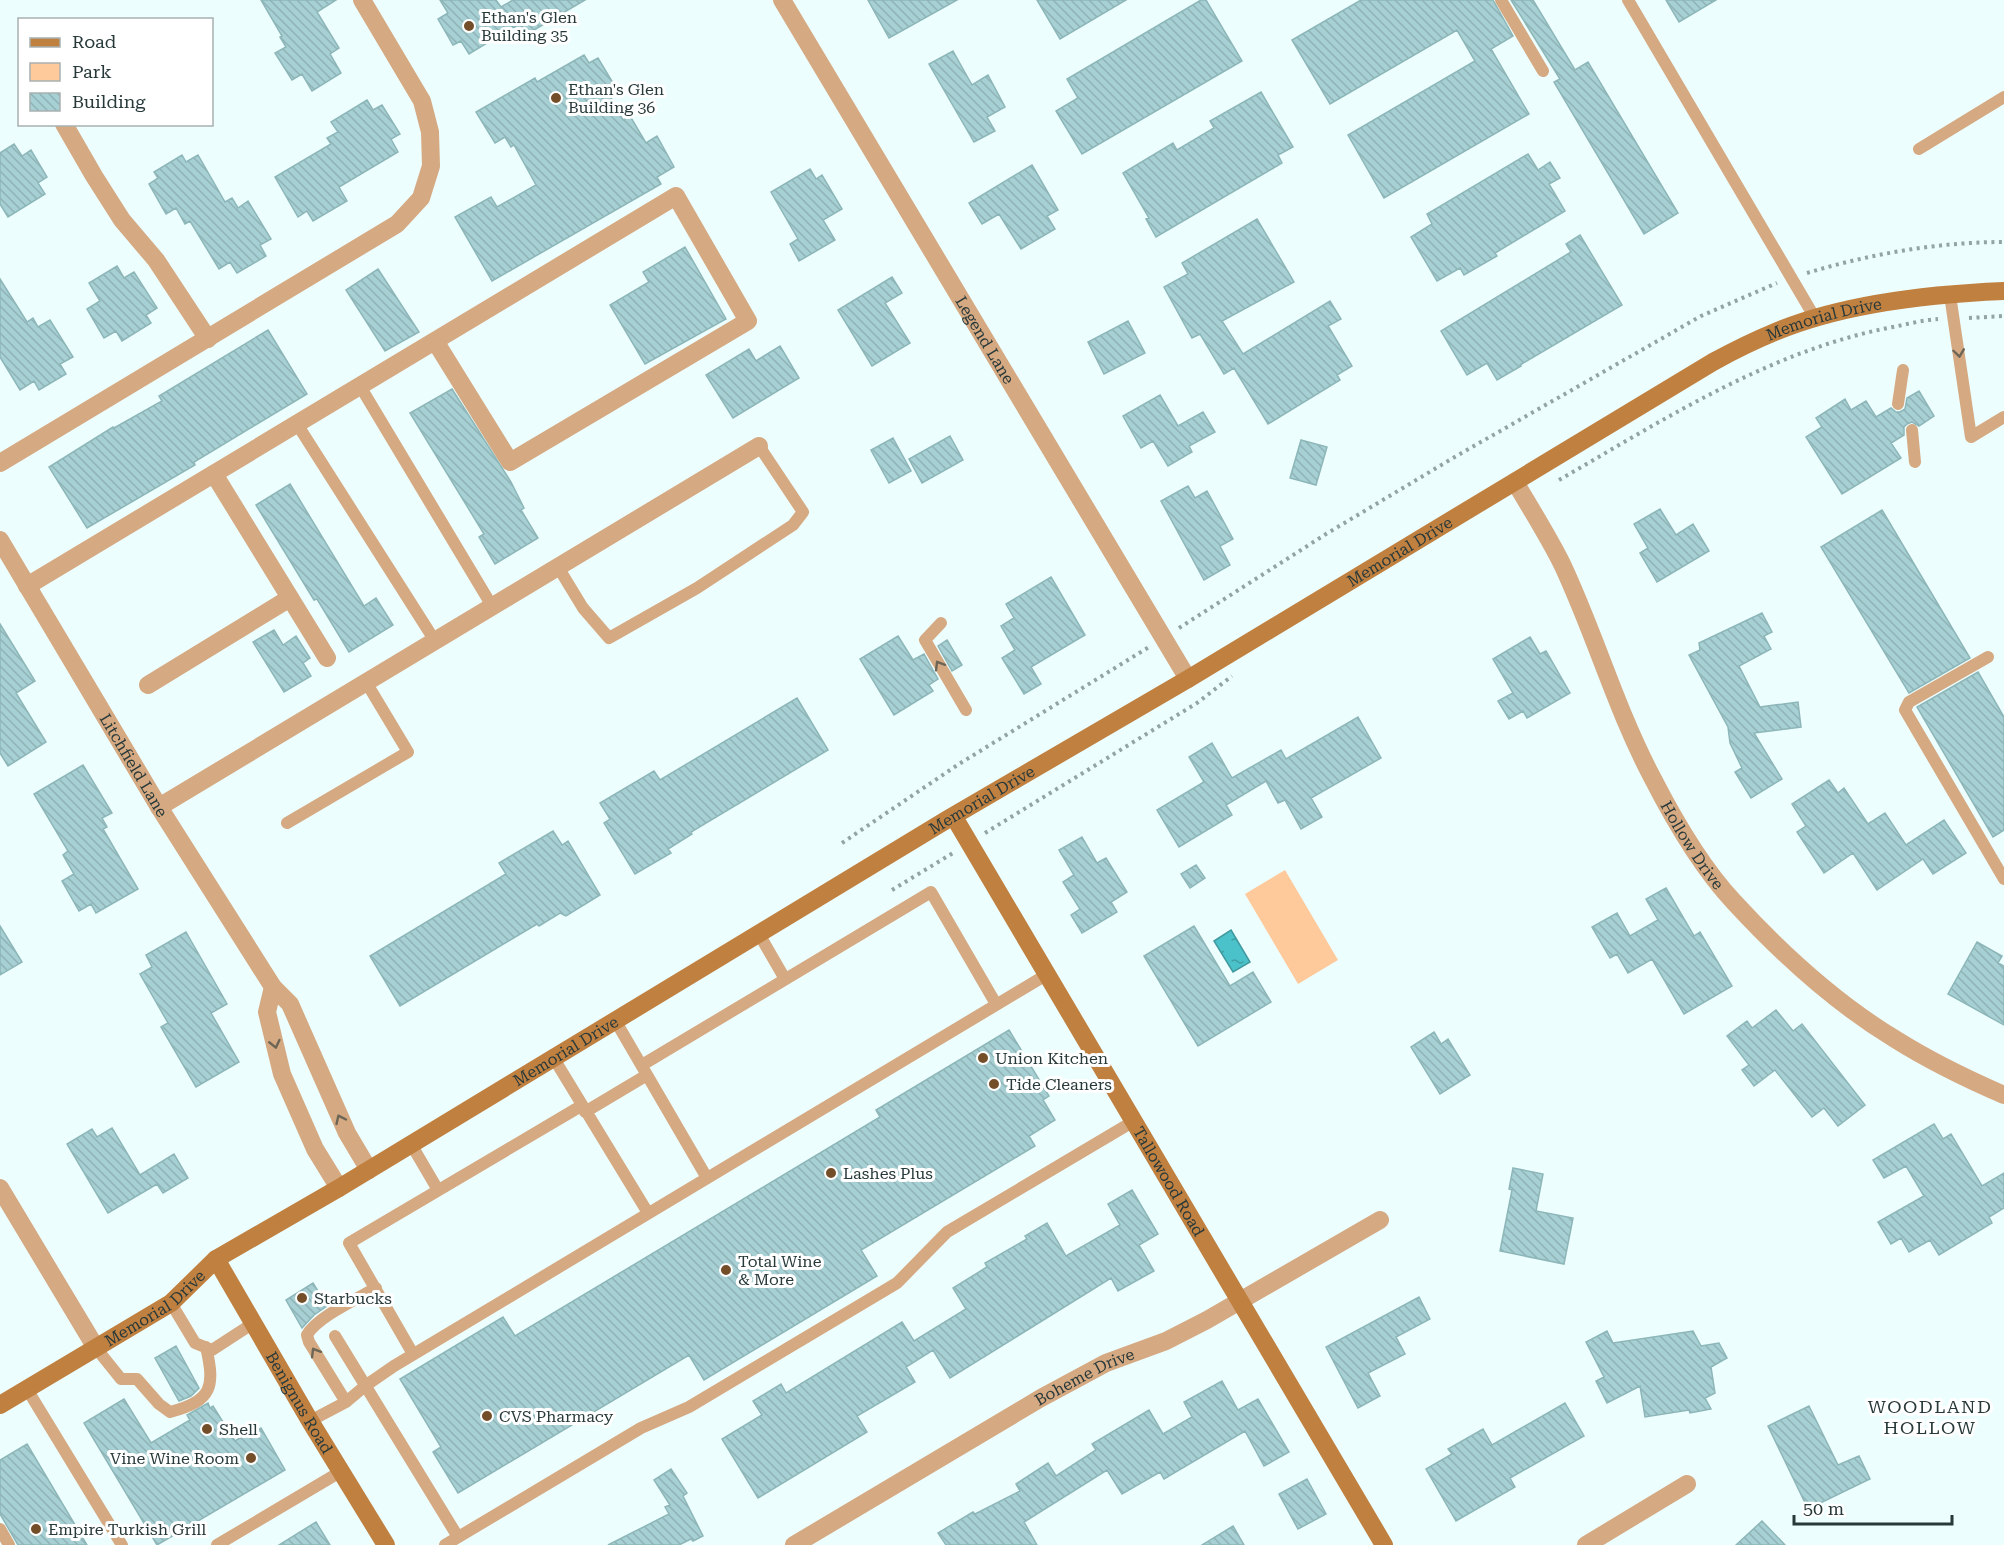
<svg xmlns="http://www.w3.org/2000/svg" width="2004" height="1545" font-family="'Roboto Serif',serif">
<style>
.park{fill:#feca9b}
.water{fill:url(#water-ripples);stroke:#40999e;stroke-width:1.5}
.building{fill:url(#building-back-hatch);stroke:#8db6b8;stroke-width:1.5}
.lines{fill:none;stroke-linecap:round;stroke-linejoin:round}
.path{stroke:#93a4a5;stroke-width:4;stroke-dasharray:3 4.5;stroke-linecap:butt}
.lane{stroke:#d5a981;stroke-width:12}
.street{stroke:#d5a981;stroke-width:18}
.secondary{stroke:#c08040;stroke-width:18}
.oneway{stroke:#6d6656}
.poi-dot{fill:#734e29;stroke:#fff;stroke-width:2}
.labels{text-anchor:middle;stroke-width:6;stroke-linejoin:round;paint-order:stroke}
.poi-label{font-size:16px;fill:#28393a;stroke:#fff;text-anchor:start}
.street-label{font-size:16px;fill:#28393a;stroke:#fff}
.neighbourhood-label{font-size:18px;letter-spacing:1.5px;fill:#28393a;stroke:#fff}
</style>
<defs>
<pattern id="water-ripples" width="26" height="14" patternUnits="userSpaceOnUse" patternTransform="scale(1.5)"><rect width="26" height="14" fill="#4bc2c9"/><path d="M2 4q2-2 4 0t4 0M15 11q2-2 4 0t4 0" fill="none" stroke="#3e9fa4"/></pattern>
<pattern id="building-back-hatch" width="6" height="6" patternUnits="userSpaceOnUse" patternTransform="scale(1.5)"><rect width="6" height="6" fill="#a6d0d3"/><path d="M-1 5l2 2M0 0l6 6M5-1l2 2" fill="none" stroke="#8fb3b6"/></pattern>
</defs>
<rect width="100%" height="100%" fill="#edfeff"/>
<path class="park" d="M1285 870 1338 960 1298 984 1245 894Z"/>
<path class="water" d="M1231 930 1250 962 1233 972 1214 941Z"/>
<path class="building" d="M261 0H336L317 12 339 48 330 54 341 73 312 91 302 74 292 80 275 53 286 47 280 37 282 36Z
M440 0H496L501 7 513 0H585L529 33 526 29 519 33 515 26 469 54 461 41 453 45 438 19 448 13Z
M868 0H957L889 38Z
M1037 0H1126L1060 39Z
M1201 0H1206L1242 61 1082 154 1056 111 1078 98 1067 79Z
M1361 0H1493L1513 36 1491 49 1529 114 1384 198 1348 135 1475 61 1457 30 1330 104 1292 40Z
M1511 0H1533L1575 70 1588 62 1678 213 1644 234 1554 82 1560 79Z
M1666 0H1716L1679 22Z
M953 51 972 85 988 75 1005 107 987 117 995 131 974 142 929 64Z
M584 55 589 63 598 58 616 88 608 92 623 120 630 116 646 143 657 136 674 167 657 177 661 184 492 281 455 217 491 197 497 207 536 185 514 145 511 147 505 137 495 143 476 112 535 78 537 82Z
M1261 92 1293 147 1278 155 1282 163 1156 237 1146 219 1149 218 1123 173 1173 143 1177 150 1214 128 1210 121Z
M367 100 373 110 382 105 400 134 391 139 398 152 339 187 347 201 313 221 307 211 298 217 275 177 331 144 327 138 338 132 331 122Z
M14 144 22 156 31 150 47 177 38 183 45 194 8 217 0 204V153Z
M1528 154 1538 170 1550 162 1560 178 1549 184 1565 211 1495 253 1497 256 1464 275 1460 268 1437 281 1411 237 1432 224 1427 214Z
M182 155 186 162 198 155 225 202 232 198 238 208 248 201 271 239 260 245 266 256 237 273 230 262 219 269 190 221 185 224 176 208 166 214 149 184 158 178 154 172Z
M1032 165 1058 210 1047 216 1055 229 1021 249 999 214 982 224 969 203Z
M810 169 816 179 822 175 842 209 823 220 835 240 799 261 790 244 798 239 771 192Z
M1257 219 1294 282 1222 321 1243 354 1330 301 1341 319 1328 326 1352 366 1337 375 1340 380 1268 424 1234 368 1224 374 1200 334 1192 338 1164 287 1188 274 1182 263Z
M1580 235 1622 305 1520 365 1521 366 1497 380 1487 363 1467 375 1441 331 1571 252 1566 244Z
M685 247 726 319 645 364 610 305 649 282 643 272Z
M117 266 124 278 134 272 157 308 146 315 151 323 122 341 116 331 104 338 87 309 100 301 89 283Z
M378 269 419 332 385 351 346 290Z
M892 277 902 293 885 303 910 343 872 366 838 310Z
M0 279 27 322 33 318 38 327 50 320 73 357 60 364 66 374 39 390 34 381 20 390 0 357Z
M1128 321 1145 353 1104 374 1088 342Z
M268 330 307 394 194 462 195 465 87 528 49 467 113 427 114 428 162 401 159 396Z
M780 346 799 378 733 418 706 375 749 349 756 361Z
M452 389 511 482 524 508 521 510 538 538 495 564 479 537 484 534 410 413Z
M1919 391 1934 416 1919 426 1912 422 1907 424 1904 427V435L1891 443 1901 458 1842 494 1806 437 1822 427 1816 418 1845 399 1851 410 1866 401 1876 417 1891 408 1896 412H1900L1905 409 1907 398Z
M1160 395 1178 426 1203 412 1215 432 1189 446 1192 452 1168 466 1153 441 1141 448 1123 416Z
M950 436 963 460 922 483 909 459Z
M893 438 911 471 889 483 871 450Z
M1301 440 1327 447 1316 485 1290 478Z
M290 484 364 606 376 598 393 625 349 652 317 599 314 600 256 505Z
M1188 486 1195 498 1207 491 1233 539 1220 546 1230 565 1204 580 1161 501Z
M1660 509 1676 535 1693 524 1709 551 1657 582 1640 553 1648 548 1634 524Z
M1882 510 1970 658 1909 693 1821 547Z
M1051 577 1085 635 1031 667 1041 684 1024 694 1002 658 1015 650 1001 626 1014 618 1006 604Z
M1762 613 1772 632 1764 636 1771 649 1739 666 1760 707 1798 702 1801 727 1754 733 1782 779 1751 798 1735 772 1742 768 1730 743 1728 727 1689 655 1700 650 1699 643Z
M0 624 35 681 16 693 46 742 8 766 0 753Z
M274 630 283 645 296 636 310 658 303 663 311 676 284 692 253 642Z
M898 636 913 660 924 654 938 679 929 685 933 691 894 715 860 659Z
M1530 637 1540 654 1546 651 1570 693 1527 718 1523 711 1509 719 1498 701 1513 693 1493 659Z
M947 640 962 665 952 671 938 646Z
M1978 672 2004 717V830L1993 837 1917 707Z
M797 698 828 750 691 832 692 834 668 849 671 853 635 874 604 823 610 819 600 803 654 771 660 780Z
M1358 717 1381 758 1311 798 1322 817 1301 829 1285 800 1278 803 1266 781 1226 805 1232 815 1179 847 1157 810 1204 782 1189 757 1212 743 1232 778 1281 750 1286 759Z
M83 765 112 813 102 818 107 827 103 829 138 889 96 913 91 904 79 911 62 881 74 874 63 855 68 851 34 794Z
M1829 780 1838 793 1844 788 1868 824 1885 813 1906 845 1944 820 1966 853 1933 874 1923 859 1877 890 1853 853 1824 873 1797 832 1806 826 1792 804Z
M553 831 562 845 568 841 600 895 566 916 560 913 539 926 537 924 400 1006 370 956 506 874 499 863Z
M1082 837 1097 863 1106 858 1127 892 1111 902 1117 912 1082 933 1071 915 1080 909 1063 882 1074 875 1059 850Z
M1196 865 1205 878 1190 888 1181 874Z
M1666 888 1694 936 1700 932 1732 986 1684 1014 1652 959 1628 973 1617 954 1610 958 1592 927 1617 913 1630 936 1658 920 1646 899Z
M0 926 22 962 0 975Z
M1194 926 1230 986 1253 972 1271 1002 1198 1046 1144 956Z
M186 932 227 1004 211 1013 239 1062 196 1087 161 1027 168 1023 140 974 152 967 146 955Z
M1977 942 2002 956 1998 963 2004 966V1025L1948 994Z
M1776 1010 1793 1031 1802 1024 1865 1105 1838 1126 1824 1108 1812 1117 1775 1070 1754 1086 1742 1070 1749 1065 1727 1036 1747 1021 1752 1028Z
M1009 1030 1049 1096 1043 1100 1055 1120 1029 1136 1035 1146 861 1250 877 1276 704 1380 689 1355 458 1493 433 1452 441 1447 400 1379 503 1317 515 1336 880 1117 876 1110Z
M1434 1032 1441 1044 1448 1039 1470 1075 1440 1094 1411 1047Z
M1934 1124 1943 1139 1951 1134 1982 1186 2004 1173V1208L1989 1217 1992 1223 1939 1255 1930 1240 1909 1252 1901 1238 1891 1244 1878 1222 1924 1196 1906 1166 1884 1178 1873 1160Z
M112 1128 140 1175 174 1154 188 1178 163 1193 157 1184 108 1213 67 1144 92 1129 97 1137Z
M1513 1168 1543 1174 1536 1211 1573 1218 1564 1264 1500 1251 1512 1190 1509 1189Z
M1132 1190 1158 1234 1139 1245 1154 1271 1118 1291 1111 1278 950 1378 933 1350 906 1367 915 1382 857 1416 867 1432 758 1498 722 1439 762 1415 753 1401 781 1384 786 1393 902 1322 914 1341 966 1309 953 1288 987 1267 985 1263 1027 1239 1025 1236 1047 1223 1066 1256 1120 1225 1108 1204Z
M313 1283 327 1306 314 1315 302 1328 286 1300Z
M1419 1297 1430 1319 1396 1337 1405 1354 1368 1373 1380 1396 1358 1408 1326 1347Z
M1607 1331 1613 1343 1693 1331 1701 1346 1719 1343 1727 1358 1711 1367 1715 1393 1705 1398 1711 1409 1690 1413 1689 1410 1645 1417 1640 1386 1607 1403 1596 1381 1604 1377 1586 1342Z
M176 1346 199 1388 191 1396 179 1401 155 1358Z
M1222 1381 1238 1410 1258 1399 1289 1452 1264 1466 1245 1431 1164 1479 1160 1472 1122 1494 1107 1470 1024 1522 1037 1545H946L938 1533 973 1512 975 1514 1020 1491 1016 1484 1048 1463 1056 1476 1096 1450 1092 1444 1149 1410 1163 1434 1192 1417 1184 1402Z
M124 1399 151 1443 190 1420 187 1415 208 1403 210 1408 213 1406 235 1441 251 1431 252 1433 261 1428 285 1470 157 1545 84 1423Z
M1565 1403 1584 1436 1510 1478 1515 1487 1456 1521 1426 1469 1452 1454 1448 1449 1483 1429 1492 1445Z
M1809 1406 1838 1465 1859 1456 1870 1479 1808 1509 1768 1426Z
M27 1444 87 1545H18L0 1514V1460Z
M671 1469 687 1493 683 1496 703 1536 693 1541 691 1539 679 1545H608L669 1514 665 1507 670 1505 654 1480Z
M1307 1479 1326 1514 1298 1529 1279 1494Z
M1762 1521 1785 1545H1736Z
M316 1522 330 1545H279Z
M1233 1526 1244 1545H1202Z"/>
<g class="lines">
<path class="path" d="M1807 273C1870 254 1938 242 2004 242
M1969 318 2004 316
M1559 480C1665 419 1771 350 1893 327 1908 324 1923 320 1938 319
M1179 628 1326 534 1453 458 1701 316 1777 283
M985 833 1197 703 1232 676
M842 843 959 764 1149 647
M892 890 953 853"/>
<path class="lane" d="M1501 0 1543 71
M1628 0 1815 318
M1919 149 2004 97
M1950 295 1971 437 2004 417
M360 386 492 606
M1898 404 1903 370
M297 424 435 641
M1912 430 1915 462
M558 567 583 608 609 638 697 588 793 525 803 512 759 446
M941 623 925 640 966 710
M1988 657 1909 702 1905 710 2004 879
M287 823 408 752 366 682
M759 934 785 979
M615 1020 707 1178
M553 1057 648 1213
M642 1065 931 892 996 1004
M585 1112 647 1075
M411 1144 438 1190
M171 1303 195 1343 212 1350 252 1324
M335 1336 458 1537
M96 1348 121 1379H137L159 1404 170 1412C213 1401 215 1386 206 1347
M413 1354 349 1243 581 1106
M27 1389 122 1545
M346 1402 309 1342 307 1335C317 1317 357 1299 376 1288
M310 1421 346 1402 365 1386 394 1366 1046 975
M0 1529 9 1545
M217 1545 340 1472
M445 1545 641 1428 689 1407 897 1283 947 1232 1134 1121"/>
<g class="street">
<path id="s1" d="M782 0 1188 679"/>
<path d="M64 124 94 176 122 220 156 260 208 339"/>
<path d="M0 463 397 224 421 198 431 166 430 132 422 101 362 0"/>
<path d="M214 474 327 658"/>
<path id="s2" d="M1515 482C1531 509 1548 536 1562 564 1595 634 1616 709 1652 777 1674 820 1701 867 1734 902 1780 952 1837 1004 1895 1039 1930 1061 1967 1079 2004 1095"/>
<path id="s3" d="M0 540 159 807 273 987 290 1004 347 1133 369 1170"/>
<path d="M27 586 676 196 748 321 510 462 435 341"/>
<path d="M148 685 290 598"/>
<path d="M159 807 759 446"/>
<path d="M273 987 267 1012 282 1074 315 1149 339 1188"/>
<path d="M0 1188 96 1348"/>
<path id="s4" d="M794 1545 1041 1398 1106 1363 1166 1341 1207 1320 1380 1220"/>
<path d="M1586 1545 1687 1484"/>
</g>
<g class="secondary">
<path id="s5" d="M954 817 1384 1545"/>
<path id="s6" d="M216 1259 310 1421 386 1545"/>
<path id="s7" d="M0 1405 171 1303 216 1259 339 1188 948 819 1188 679 1713 362C1733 351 1753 341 1775 332 1842 304 1931 294 2004 291"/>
</g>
</g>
<defs><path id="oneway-chevron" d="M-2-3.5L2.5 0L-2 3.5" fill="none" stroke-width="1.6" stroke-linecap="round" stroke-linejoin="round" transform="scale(1.5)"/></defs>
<g class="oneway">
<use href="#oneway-chevron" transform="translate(1959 353) rotate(82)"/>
<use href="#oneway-chevron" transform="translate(939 665) rotate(-121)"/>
<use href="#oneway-chevron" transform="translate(275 1044) rotate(77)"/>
<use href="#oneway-chevron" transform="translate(340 1119) rotate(-115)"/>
<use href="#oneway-chevron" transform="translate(315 1352) rotate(-121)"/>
</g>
<g class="poi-dot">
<circle cx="469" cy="26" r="6"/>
<circle cx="556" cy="98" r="6"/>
<circle cx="983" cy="1058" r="6"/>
<circle cx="994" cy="1084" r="6"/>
<circle cx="831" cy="1173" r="6"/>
<circle cx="726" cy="1270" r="6"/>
<circle cx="302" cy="1298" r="6"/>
<circle cx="487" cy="1416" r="6"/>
<circle cx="207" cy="1429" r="6"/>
<circle cx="251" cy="1458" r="6"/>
<circle cx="36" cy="1529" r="6"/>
</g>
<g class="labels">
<g class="poi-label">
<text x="481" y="23">Ethan's Glen<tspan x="481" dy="18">Building 35</tspan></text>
<text x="568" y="95">Ethan's Glen<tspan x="568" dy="18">Building 36</tspan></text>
<text x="995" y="1064">Union Kitchen</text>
<text x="1006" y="1090">Tide Cleaners</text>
<text x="843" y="1179">Lashes Plus</text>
<text x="738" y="1267">Total Wine<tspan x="738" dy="18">&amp; More</tspan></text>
<text x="314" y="1304">Starbucks</text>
<text x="499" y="1422">CVS Pharmacy</text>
<text x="219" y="1435">Shell</text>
<text x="239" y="1464" text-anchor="end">Vine Wine Room</text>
<text x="48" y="1535">Empire Turkish Grill</text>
</g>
<g class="street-label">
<text dy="6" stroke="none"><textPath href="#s7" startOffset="2127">Memorial Drive</textPath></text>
<text dy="6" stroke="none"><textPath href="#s1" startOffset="396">Legend Lane</textPath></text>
<text dy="6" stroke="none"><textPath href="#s7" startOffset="1641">Memorial Drive</textPath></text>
<text dy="6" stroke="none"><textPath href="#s3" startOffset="262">Litchfield Lane</textPath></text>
<text dy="6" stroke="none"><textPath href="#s7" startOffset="1155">Memorial Drive</textPath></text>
<text dy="6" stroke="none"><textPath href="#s2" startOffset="405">Hollow Drive</textPath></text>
<text dy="6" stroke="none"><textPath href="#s7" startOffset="669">Memorial Drive</textPath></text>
<text dy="6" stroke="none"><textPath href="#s5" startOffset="423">Tallowood Road</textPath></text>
<text dy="6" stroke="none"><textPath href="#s7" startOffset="183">Memorial Drive</textPath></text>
<text dy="6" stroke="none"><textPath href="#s4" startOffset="336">Boheme Drive</textPath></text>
<text dy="6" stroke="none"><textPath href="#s6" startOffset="166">Benignus Road</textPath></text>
</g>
<g class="neighbourhood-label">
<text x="1930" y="1413">WOODLAND<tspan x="1930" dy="21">HOLLOW</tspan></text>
</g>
</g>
<rect x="18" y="18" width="195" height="108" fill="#ffffff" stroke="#a9b0b0" stroke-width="1.5"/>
<rect x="30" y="38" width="30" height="9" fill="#c08040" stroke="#a9b0b0" stroke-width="1.5"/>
<text x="72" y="48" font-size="18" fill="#28393a">Road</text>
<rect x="30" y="63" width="30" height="18" fill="#feca9b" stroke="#a9b0b0" stroke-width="1.5"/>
<text x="72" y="78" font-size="18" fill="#28393a">Park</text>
<rect x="30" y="93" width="30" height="18" fill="url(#building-back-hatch)" stroke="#a9b0b0" stroke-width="1.5"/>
<text x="72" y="108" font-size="18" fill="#28393a">Building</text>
<path d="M1794 1515v9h158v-9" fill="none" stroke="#28393a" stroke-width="3"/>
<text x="1803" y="1515" font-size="18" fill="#28393a" stroke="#ffffff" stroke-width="4.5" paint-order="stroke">50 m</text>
</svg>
